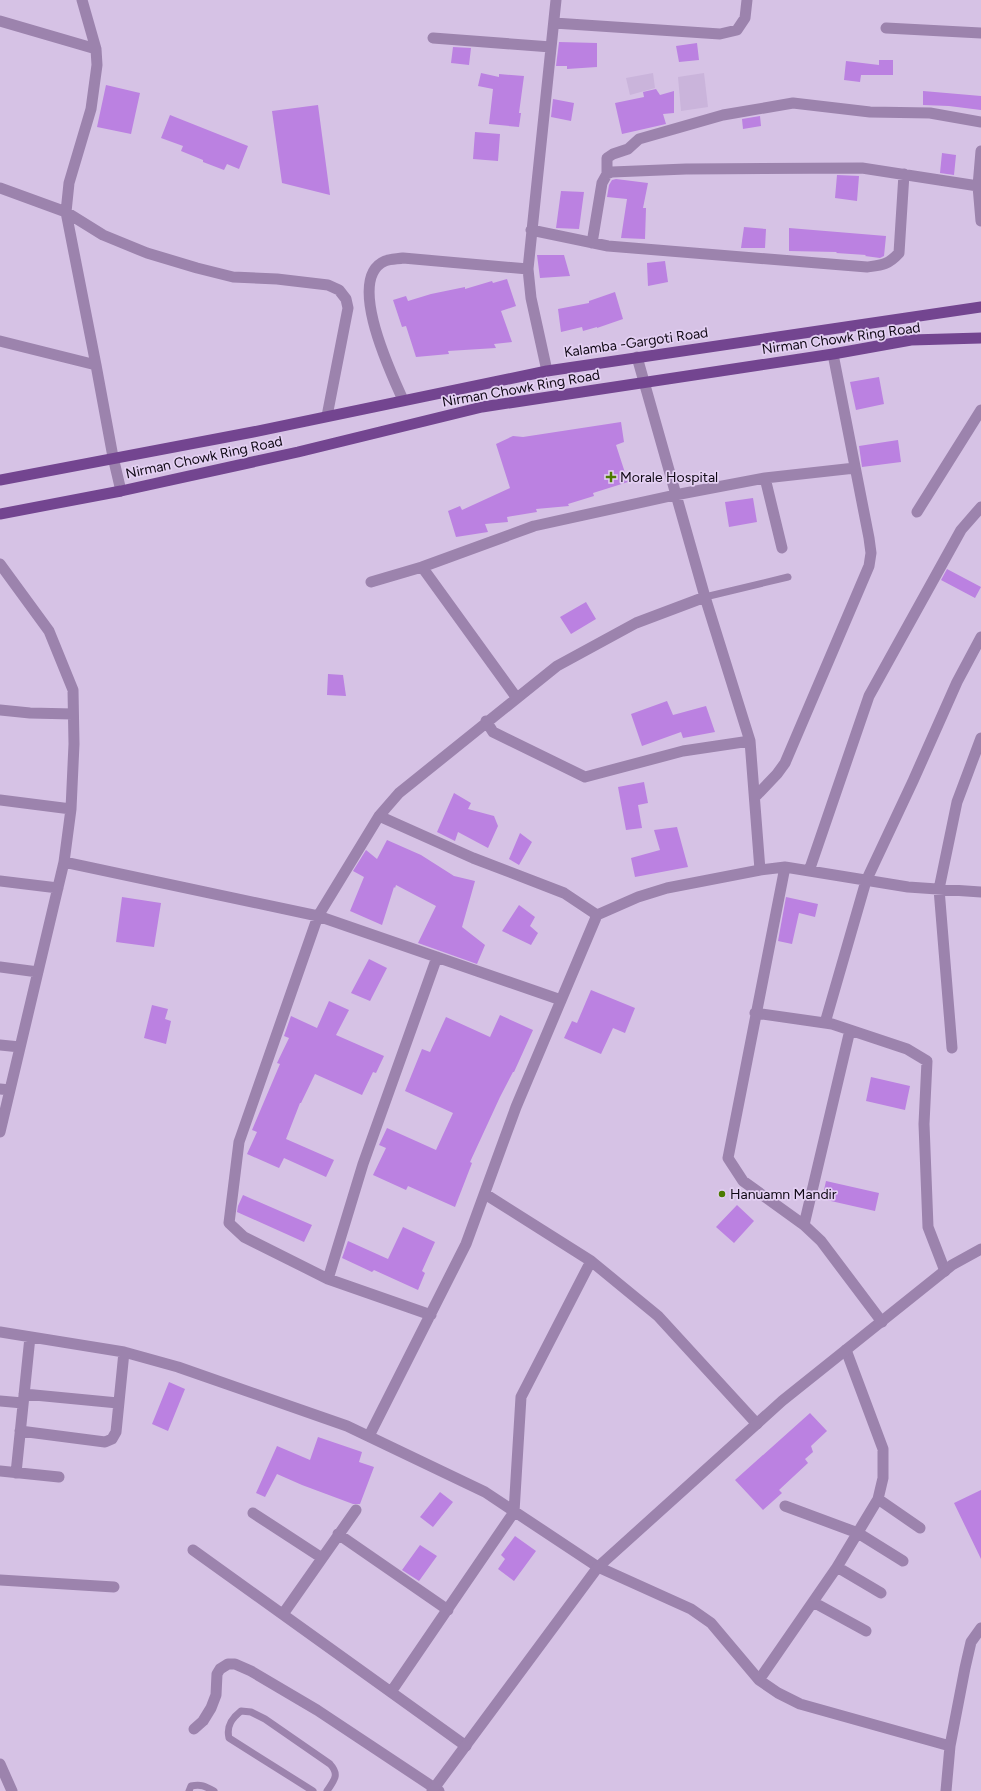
<svg xmlns="http://www.w3.org/2000/svg" width="981" height="1791" font-family="Figtree,sans-serif">
<style>
.built{fill:#cab4db}
.building{fill:#bb81e1}
.lines{fill:none;stroke-linecap:round;stroke-linejoin:round}
.service{stroke:#9c83ad;stroke-width:7}
.minor{stroke:#9c83ad;stroke-width:11}
.tertiary{stroke:#9c83ad;stroke-width:11}
.primary{stroke:#734590;stroke-width:11}
.poi-dot{fill:#4c7a00;stroke:#e3cff2;stroke-width:1.5}
.labels{text-anchor:middle;stroke-width:3.5;stroke-linejoin:round;paint-order:stroke}
.street-label{font-size:14px;fill:#0f0814;stroke:#e3cff2}
.poi-label{font-size:14px;fill:#0f0814;stroke:#e3cff2;text-anchor:start}
</style>
<rect width="100%" height="100%" fill="#d6c2e5"/>
<path class="built" d="M653 73 655 88 630 95 626 78Z
M704 73 708 107 681 111 678 77Z"/>
<path class="building" d="M559 42 597 43V67L567 69V66H556Z
M697 43 699 60 679 62 676 46Z
M453 47 471 48 469 65 451 63Z
M879 60H893V75H861L860 82 844 80 846 61 879 65Z
M481 73 499 77V74L524 76 519 113H521L519 127 489 124 493 89 478 86Z
M106 85 140 93 131 134 97 127Z
M656 89 660 95 674 91V113L663 114 666 124 622 134 615 103 644 97 643 92Z
M923 91 981 96V110L949 106 923 105Z
M553 99 574 103 571 121 551 117Z
M318 105 330 195 282 183 272 111Z
M170 115 248 146 239 169 227 164 224 170 203 162V160L181 151 183 146 161 138Z
M760 116 761 126 743 129 742 119Z
M475 132 500 134 498 161 473 159Z
M942 153 956 155 954 175 940 173Z
M837 175 859 176 857 201 835 198Z
M616 179 648 183 643 208H646L645 239 621 238 627 199 607 197 609 185 612 180Z
M561 191 584 192 579 229 556 228Z
M744 227 766 229 765 248H741Z
M789 228 886 236 884 256 880 258 865 256 866 255 836 253 837 252 789 251Z
M537 255H564L570 276 540 278Z
M665 261 668 282 648 286 647 263Z
M507 279 516 306 501 311 512 342 494 344 496 348 448 351 449 354 416 357 406 326 402 327 393 300 406 296 408 301 431 294 465 287V289L492 281 493 283Z
M615 292 623 319 597 328V327L583 331 582 327 561 332 558 309 589 303V301Z
M879 377 884 404 856 410 850 382Z
M621 422 624 442 616 445 628 482 593 493 594 496 568 504 569 506 536 509 537 512 507 517 508 522 485 524 488 532 456 537 448 511 460 506 462 510 510 488 496 444 513 436 523 437Z
M898 440 901 462 862 467 859 446Z
M753 498 757 522 729 527 725 502Z
M947 569 981 587 975 598 941 580Z
M586 602 596 619 571 634 560 617Z
M328 674 343 675 346 696 327 695Z
M667 701 673 715 706 706 715 732 683 738 681 732 642 746 631 714Z
M644 782 648 803 638 805 642 828 626 830 618 787Z
M454 793 471 803 468 809 494 816 498 826 488 848 458 832 455 841 437 832Z
M677 827 688 867 635 877 631 858 660 850 654 830Z
M520 833 532 842 519 865 509 859Z
M387 840 421 855 454 876 475 881 462 927 485 945 477 964 418 943 436 906 396 885 395 888 394 887 382 925 350 911 364 877 353 871 366 850 377 859Z
M122 897 161 903 154 947 116 942Z
M786 897 818 904 815 917 799 913 792 944 778 941Z
M519 905 535 917 530 926 538 933 531 945 502 931Z
M369 959 387 968 370 1001 351 993Z
M591 990 635 1008 625 1033 613 1028 601 1054 564 1038 572 1021 577 1023Z
M329 1001 349 1010 336 1035 384 1056 376 1073 373 1072 362 1095 315 1074 301 1103H300L286 1139 334 1160 326 1177 284 1158 279 1168 247 1154 257 1132 252 1130 280 1064 277 1063 289 1038 284 1036 291 1016 317 1028Z
M152 1005 168 1009 165 1019 171 1021 166 1044 144 1038Z
M500 1015 533 1030 514 1072H513L500 1097 470 1162 472 1163 455 1207 408 1186 406 1190 373 1175 386 1148 379 1145 387 1128 436 1150 453 1113 405 1091 422 1049 430 1052 446 1017 490 1037Z
M871 1077 910 1086 905 1110 866 1101Z
M826 1181 879 1193 875 1211 822 1199Z
M243 1195 312 1225 304 1242 237 1212 238 1206Z
M737 1205 754 1221 734 1243 716 1227Z
M403 1227 435 1242 422 1271 425 1273 418 1290 374 1270 372 1272 342 1258 348 1241 388 1259Z
M169 1382 185 1389 168 1431 152 1424Z
M810 1413 827 1431 811 1446 813 1452 805 1459 808 1463 779 1490 782 1493 763 1510 735 1480Z
M318 1437 362 1452 359 1462 374 1467 360 1504H353L302 1485 277 1474 265 1497 256 1493 277 1446 310 1460Z
M981 1490V1559L954 1503Z
M440 1492 453 1502 433 1527 420 1517Z
M515 1536 536 1551 514 1581 498 1569 505 1559 501 1555Z
M420 1545 437 1556 419 1581 402 1570Z"/>
<g class="lines">
<path class="service" d="M705 597 788 577
M189 1791 191 1786C201 1784 205 1786 214 1791
M313 1791 229 1738C226 1726 232 1718 241 1711L251 1712 265 1719 330 1764C340 1775 334 1780 327 1791"/>
<path class="minor" d="M82 0 96 49 97 65 91 109 69 183 66 212 96 365
M0 21 96 49
M554 23 720 34 737 30 745 18 747 0
M886 28 981 33
M433 38 551 47
M981 151 978 186 981 221
M607 174V158L613 154 628 149 639 139 723 115 793 103 870 112 930 113 981 122
M0 188 66 212 103 235 147 253 197 268 233 277 277 279 328 285 339 290 346 299 348 308 327 416
M531 230 608 246 867 267C882 265 888 265 899 253L904 174
M592 243 602 183 607 174 612 172 686 169 862 168 978 186
M0 341 96 365 113 457 121 491
M637 357 705 597 750 741 760 870
M547 371 531 298 528 269 556 0
M403 400C392 375 345 278 385 261 390 259 397 259 403 258L528 269
M765 478 782 548
M917 512 981 410
M0 564 49 631 73 690 74 744 71 809 64 862 0 1132
M422 567 516 697
M371 582 422 567 534 526 675 495 765 478 855 468
M0 710 30 713 73 714
M486 721 493 732 585 777 683 751 750 741
M755 797 777 774 785 763 869 566 871 553 869 538 833 354
M0 800 71 809
M379 816 473 858 564 893 597 915
M64 862 318 916 561 1000
M785 867 728 1158 743 1181 804 1225 821 1241 882 1322
M809 871 869 696 961 530 981 507
M0 881 58 888
M0 967 38 972
M755 1013 832 1024 907 1049 927 1061 924 1124 928 1227 945 1271
M825 1023 866 881 913 781 957 682 981 637
M0 1045 20 1047
M952 1048 939 889 957 802 981 738
M0 1089 10 1090
M485 1194 591 1261 658 1316 757 1424
M804 1225 850 1030
M328 1279 363 1164 437 957
M431 1315 328 1279 244 1237 229 1223 239 1142 318 916 379 816 399 793 557 666 636 623 705 597
M0 1332 124 1352 178 1367 347 1426 485 1492 598 1567 691 1609 711 1623 759 1680 778 1693 800 1704 950 1746
M24 1394 118 1403
M0 1401 23 1403
M20 1431 105 1442 112 1439 116 1432 124 1352
M369 1436 466 1244 516 1107 597 915 638 897 667 888 760 870 785 867 908 887 981 892
M0 1471 59 1477
M16 1473 30 1337
M878 1499 920 1528
M785 1506 858 1533 903 1561
M253 1513 322 1558
M338 1534 448 1610
M193 1550 466 1746
M837 1567 881 1593
M0 1580 114 1587
M813 1602 866 1631
M283 1614 356 1510
M759 1680 837 1567 878 1499 883 1478V1449L846 1350
M391 1692 514 1512 521 1397 591 1261
M194 1729 203 1721 211 1708 216 1695 217 1674 220 1669 228 1664H235L251 1671 317 1710 439 1791
M946 1791 950 1746 965 1668 971 1642 981 1628"/>
<path class="tertiary" d="M0 1764 12 1791
M432 1791 598 1567 782 1401 952 1265 981 1249"/>
<path class="primary" d="M0 480 253 432 547 371 981 307
M0 514 121 491 298 452 482 407 833 354 911 340 981 338"/>
</g>
<g class="poi-dot">
<path d="M609 471h4v4h4v4h-4v4h-4v-4h-4v-4h4z"/>
<circle cx="722" cy="1194" r="4"/>
</g>
<g class="labels">
<g class="street-label">
<text transform="translate(841 338) rotate(-8)" y="5">Nirman Chowk Ring Road</text>
<text transform="translate(636 342) rotate(-8)" y="5">Kalamba -Gargoti Road</text>
<text transform="translate(521 388) rotate(-10)" y="5">Nirman Chowk Ring Road</text>
<text transform="translate(204 457) rotate(-12)" y="5">Nirman Chowk Ring Road</text>
</g>
<g class="poi-label">
<text x="620" y="482">Morale Hospital</text>
<text x="730" y="1199">Hanuamn Mandir</text>
</g>
</g>
</svg>
